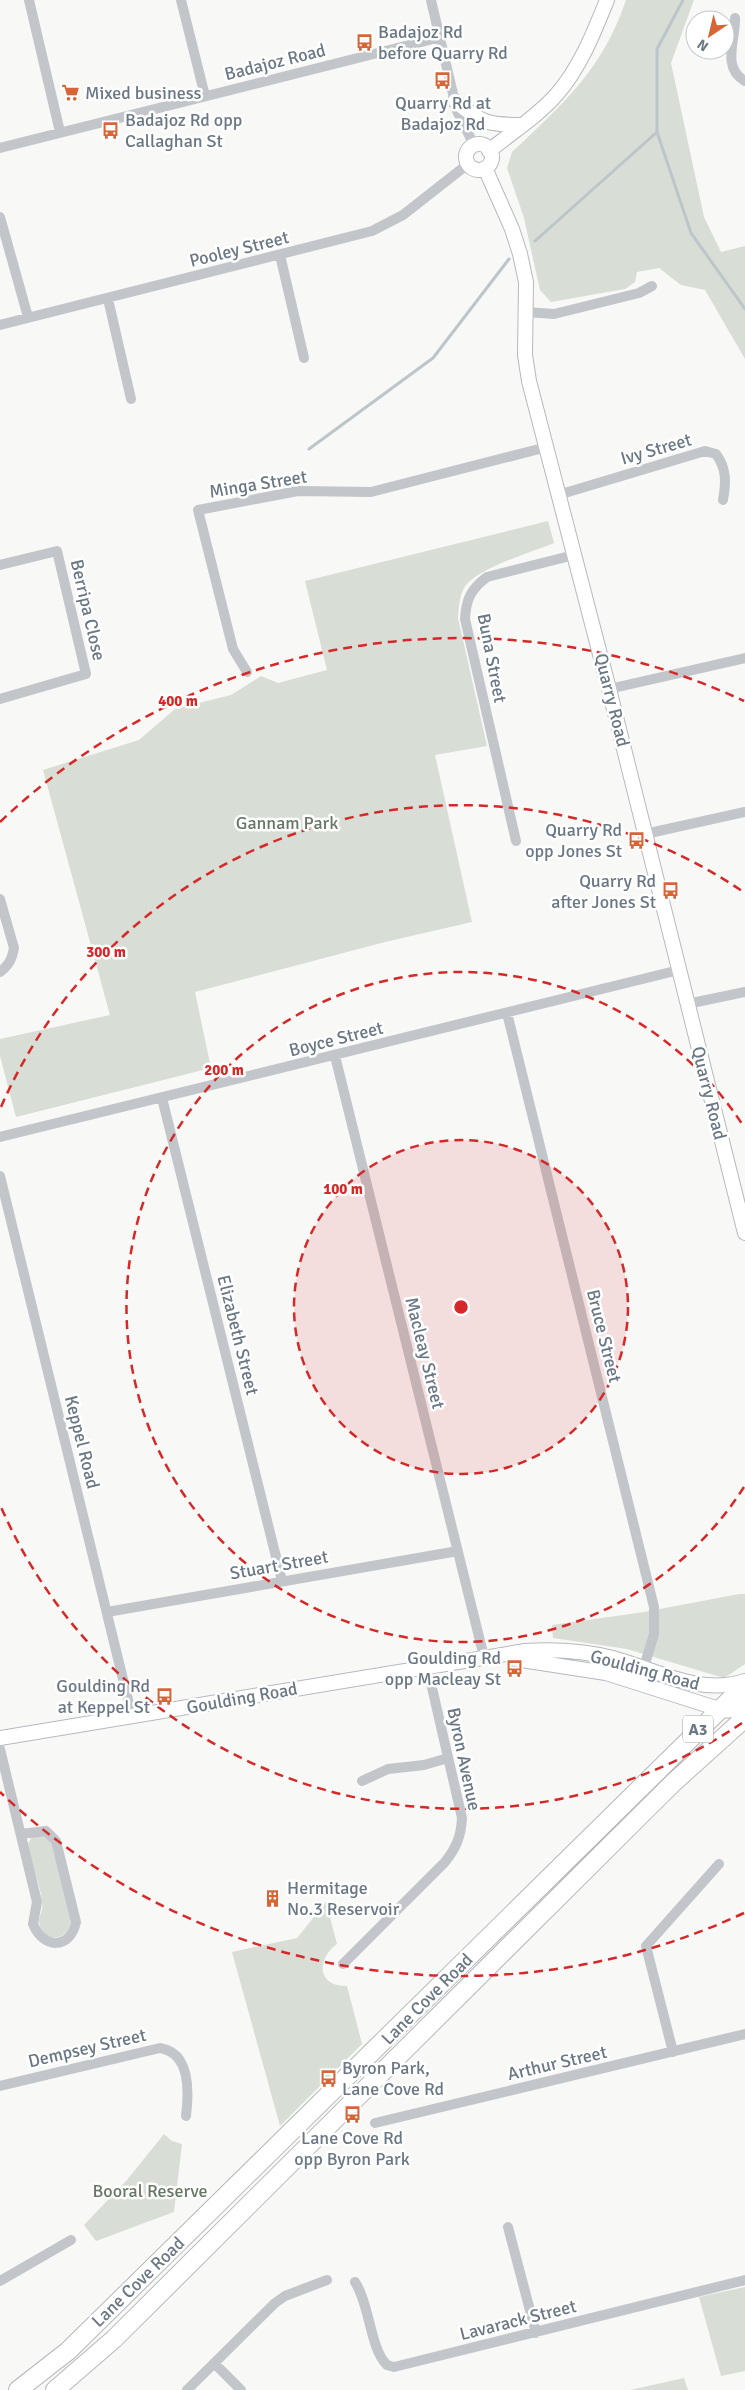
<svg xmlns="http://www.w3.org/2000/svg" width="745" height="2390" font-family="Signika,sans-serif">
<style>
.green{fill:#d8ddd5}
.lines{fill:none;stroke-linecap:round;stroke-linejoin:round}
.stream{stroke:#bcc5ca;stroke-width:3}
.secondary-casing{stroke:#b5b9bd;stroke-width:16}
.highway-casing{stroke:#b5b8bb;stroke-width:20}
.street{stroke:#c2c5c9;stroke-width:10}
.secondary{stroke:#fff;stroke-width:14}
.highway{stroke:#fff;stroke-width:18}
.ring{fill:none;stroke:#d62828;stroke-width:2.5;stroke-dasharray:9 6}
.labels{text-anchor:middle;stroke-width:5;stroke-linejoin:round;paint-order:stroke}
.shield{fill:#fff;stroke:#97a0a9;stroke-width:1}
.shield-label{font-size:16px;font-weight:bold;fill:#6a7784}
.poi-label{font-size:18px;fill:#6a7784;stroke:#fff;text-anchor:start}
.street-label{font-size:18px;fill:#6a7784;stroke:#fff}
.park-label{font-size:18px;fill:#667764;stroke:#fff}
.centre{fill:#d62828;stroke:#fff;stroke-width:2.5}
.ring-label{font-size:15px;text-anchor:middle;font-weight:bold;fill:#d62828;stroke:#fff;stroke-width:5;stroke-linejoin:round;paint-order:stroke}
</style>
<rect width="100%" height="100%" fill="#f8f8f6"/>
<path class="green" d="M626 0H694L671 63 704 217 721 252 745 246V359L705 290 681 285 659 268 637 272 635 282 625 289 551 302 540 290 524 218 507 168 512 152C563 104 603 69 626 0Z
M548 521 554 543C533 552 476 568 464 588 459 597 459 608 458 618L487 746 435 755 472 922 385 942 195 992 211 1068 16 1117 0 1056V1039L110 1015 43 770 139 740 175 709 231 695 261 676 278 683 327 670 305 581Z
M739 1594H745V1664L724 1678 627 1649 553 1638 552 1625 644 1612Z
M38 1836H45L51 1841 71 1918C70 1932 62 1940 48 1937 30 1919 45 1918 42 1901 40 1882 30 1864 28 1844L31 1838Z
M326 1902 337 1944C316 1959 317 1987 347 1986L362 2044 280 2126 232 1952 297 1938Z
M164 2134 172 2141 182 2144 174 2212 96 2241 84 2225 127 2180Z
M745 2287V2371L721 2376 699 2297Z
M684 2378 688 2390H630Z"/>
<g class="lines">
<path class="stream" d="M683 0 657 49V132L691 233 745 309
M535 241 657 132
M309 449 433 358 509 259"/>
<defs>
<path id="secondary" d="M455 101C482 123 487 125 522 125
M466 157a13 13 0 1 1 26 0a13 13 0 1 1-26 0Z
M489 151C512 132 538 116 557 94 580 68 594 32 607 0
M485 168 512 229 520 254 526 282 525 355 529 381 609 689 745 1233
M515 1659 606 1673 719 1709
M0 1738 525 1651C554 1649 585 1651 613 1658 657 1670 699 1696 745 1681"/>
<path id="highway" d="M719 1709 736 1708 745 1705
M18 2390 68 2351 745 1685
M55 2390 114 2339 673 1783 745 1718"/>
</defs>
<use href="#secondary" class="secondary-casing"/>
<use href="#highway" class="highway-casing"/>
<path class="street" d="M29 0 60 132
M181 0 205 96
M431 0 457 111 474 145
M735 18C736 39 721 68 745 81
M0 148 441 37
M0 217 28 317
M280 255 304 358
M108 299 131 399
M526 312 554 314 639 293 652 286
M0 325 372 231 403 215 468 164
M558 495 705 451 716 454C727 469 726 483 723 500
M0 565 57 551 86 674 0 699
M247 672 233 649 198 510 298 491 371 492 547 447
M609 689 745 658
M645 834 745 812
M516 841 465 619C466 599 471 589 487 577L574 555
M0 899 14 948C12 959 9 965 0 972
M687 1004 745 992
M507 1013 654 1607V1634L644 1667
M335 1056 484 1657
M162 1098 282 1581
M0 1137 679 970
M0 1176 132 1716
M107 1612 458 1551
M0 1749 37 1902 33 1924C43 1949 70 1950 76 1922L56 1841 46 1831 21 1834
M362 1781 388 1769 424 1765 448 1758
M343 1964 445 1862C456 1848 461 1837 462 1818L427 1666
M673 2052 646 1946 719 1864
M0 2086 160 2048C191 2053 189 2092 186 2116
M375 2123 745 2034
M508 2227 536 2333
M0 2281 71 2240
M355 2282C370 2305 370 2349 387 2365L394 2367 745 2280
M214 2363 241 2390
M187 2390 275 2303 285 2296 327 2280"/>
<use href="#secondary" class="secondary"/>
<use href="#highway" class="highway"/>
</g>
<circle cx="461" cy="1307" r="167" fill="#d62828" fill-opacity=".12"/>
<g class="ring">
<circle cx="461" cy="1307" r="167"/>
<path d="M744 1487A335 335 0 1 1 744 1127"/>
<path d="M742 1723A502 502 0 0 1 1 1507M1 1107A502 502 0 0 1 742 891"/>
<path d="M744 1913A669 669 0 0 1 0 1792M0 822A669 669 0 0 1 744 701"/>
</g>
<defs>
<symbol id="bus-bare" viewBox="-9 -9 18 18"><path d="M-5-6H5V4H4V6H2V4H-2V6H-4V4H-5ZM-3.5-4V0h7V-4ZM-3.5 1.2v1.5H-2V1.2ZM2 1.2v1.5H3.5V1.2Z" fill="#d66538" stroke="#fff" stroke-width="2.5" paint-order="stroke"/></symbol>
<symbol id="supermarket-bare" viewBox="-9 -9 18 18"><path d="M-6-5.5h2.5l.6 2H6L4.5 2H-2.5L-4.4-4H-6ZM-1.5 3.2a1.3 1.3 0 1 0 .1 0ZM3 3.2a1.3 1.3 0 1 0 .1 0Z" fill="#d66538" stroke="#fff" stroke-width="2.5" paint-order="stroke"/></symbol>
<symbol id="building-bare" viewBox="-9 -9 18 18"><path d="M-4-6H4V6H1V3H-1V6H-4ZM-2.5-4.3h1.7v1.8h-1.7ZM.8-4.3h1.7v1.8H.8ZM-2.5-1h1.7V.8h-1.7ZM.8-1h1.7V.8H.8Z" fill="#d66538" stroke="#fff" stroke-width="2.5" paint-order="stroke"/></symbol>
</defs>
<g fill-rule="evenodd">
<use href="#bus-bare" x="352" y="30" width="25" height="25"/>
<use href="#bus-bare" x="430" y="68" width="25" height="25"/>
<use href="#supermarket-bare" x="58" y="80" width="25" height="25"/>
<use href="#bus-bare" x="98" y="118" width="25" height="25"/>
<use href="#bus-bare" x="624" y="828" width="25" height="25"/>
<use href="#bus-bare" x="658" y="878" width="25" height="25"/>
<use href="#bus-bare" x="502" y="1656" width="25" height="25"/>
<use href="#bus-bare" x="152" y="1684" width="25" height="25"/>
<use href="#building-bare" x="260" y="1886" width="25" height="25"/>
<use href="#bus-bare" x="316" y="2066" width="25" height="25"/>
<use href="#bus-bare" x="340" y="2102" width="25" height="25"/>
</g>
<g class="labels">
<rect class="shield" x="683" y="1715.5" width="30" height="27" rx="4"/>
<g class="shield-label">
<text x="698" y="1735">A3</text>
</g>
<g class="poi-label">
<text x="378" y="38">Badajoz Rd<tspan x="378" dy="21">before Quarry Rd</tspan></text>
<text x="85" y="99">Mixed business</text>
<text x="443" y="109" text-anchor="middle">Quarry Rd at<tspan x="443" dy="21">Badajoz Rd</tspan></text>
<text x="125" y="126">Badajoz Rd opp<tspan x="125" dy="21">Callaghan St</tspan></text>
<text x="622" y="836" text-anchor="end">Quarry Rd<tspan x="622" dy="21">opp Jones St</tspan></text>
<text x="656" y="887" text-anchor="end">Quarry Rd<tspan x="656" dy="21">after Jones St</tspan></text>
<text x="501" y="1664" text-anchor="end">Goulding Rd<tspan x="501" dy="21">opp Macleay St</tspan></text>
<text x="150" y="1692" text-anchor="end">Goulding Rd<tspan x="150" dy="21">at Keppel St</tspan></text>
<text x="287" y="1894">Hermitage<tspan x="287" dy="21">No.3 Reservoir</tspan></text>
<text x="342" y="2074">Byron Park,<tspan x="342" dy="21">Lane Cove Rd</tspan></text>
<text x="352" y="2144" text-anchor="middle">Lane Cove Rd<tspan x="352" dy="21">opp Byron Park</tspan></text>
</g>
<g class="street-label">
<text transform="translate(275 62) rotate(-14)" y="6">Badajoz Road</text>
<text transform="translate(239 249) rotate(-14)" y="6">Pooley Street</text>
<text transform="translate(656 449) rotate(-16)" y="6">Ivy Street</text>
<text transform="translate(258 484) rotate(-9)" y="6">Minga Street</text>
<text transform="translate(88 610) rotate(77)" y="6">Berripa Close</text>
<text transform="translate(492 658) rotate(79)" y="6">Buna Street</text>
<text transform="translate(612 700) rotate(76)" y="6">Quarry Road</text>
<text transform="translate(336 1039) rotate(-14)" y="6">Boyce Street</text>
<text transform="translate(709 1093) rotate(76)" y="6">Quarry Road</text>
<text transform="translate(238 1335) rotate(76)" y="6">Elizabeth Street</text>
<text transform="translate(604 1336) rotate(76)" y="6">Bruce Street</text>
<text transform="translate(425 1353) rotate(76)" y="6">Macleay Street</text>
<text transform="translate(82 1442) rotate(76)" y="6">Keppel Road</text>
<text transform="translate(279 1565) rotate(-10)" y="6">Stuart Street</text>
<text transform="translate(645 1670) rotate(15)" y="6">Goulding Road</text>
<text transform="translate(242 1698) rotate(-10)" y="6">Goulding Road</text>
<text transform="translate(464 1759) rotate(78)" y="6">Byron Avenue</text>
<text transform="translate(427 1999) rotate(-45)" y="6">Lane Cove Road</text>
<text transform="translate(87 2048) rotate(-13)" y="6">Dempsey Street</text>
<text transform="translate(557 2063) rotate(-13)" y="6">Arthur Street</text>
<text transform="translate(138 2282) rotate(-44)" y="6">Lane Cove Road</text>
<text transform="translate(518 2320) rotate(-14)" y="6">Lavarack Street</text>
</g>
<g class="park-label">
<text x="287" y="829">Gannam Park</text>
<text x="150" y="2197">Booral Reserve</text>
</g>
</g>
<circle cx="461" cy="1307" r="8" class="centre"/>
<g class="ring-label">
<text x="178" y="706">400 m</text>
<text x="106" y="957">300 m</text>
<text x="224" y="1075">200 m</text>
<text x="343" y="1194">100 m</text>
</g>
<g transform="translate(710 35) rotate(215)"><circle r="24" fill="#ffffff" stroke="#c3c9ce"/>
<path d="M0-4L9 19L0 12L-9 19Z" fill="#d66538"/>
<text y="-8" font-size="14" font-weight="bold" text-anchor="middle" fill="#6a7784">N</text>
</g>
</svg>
